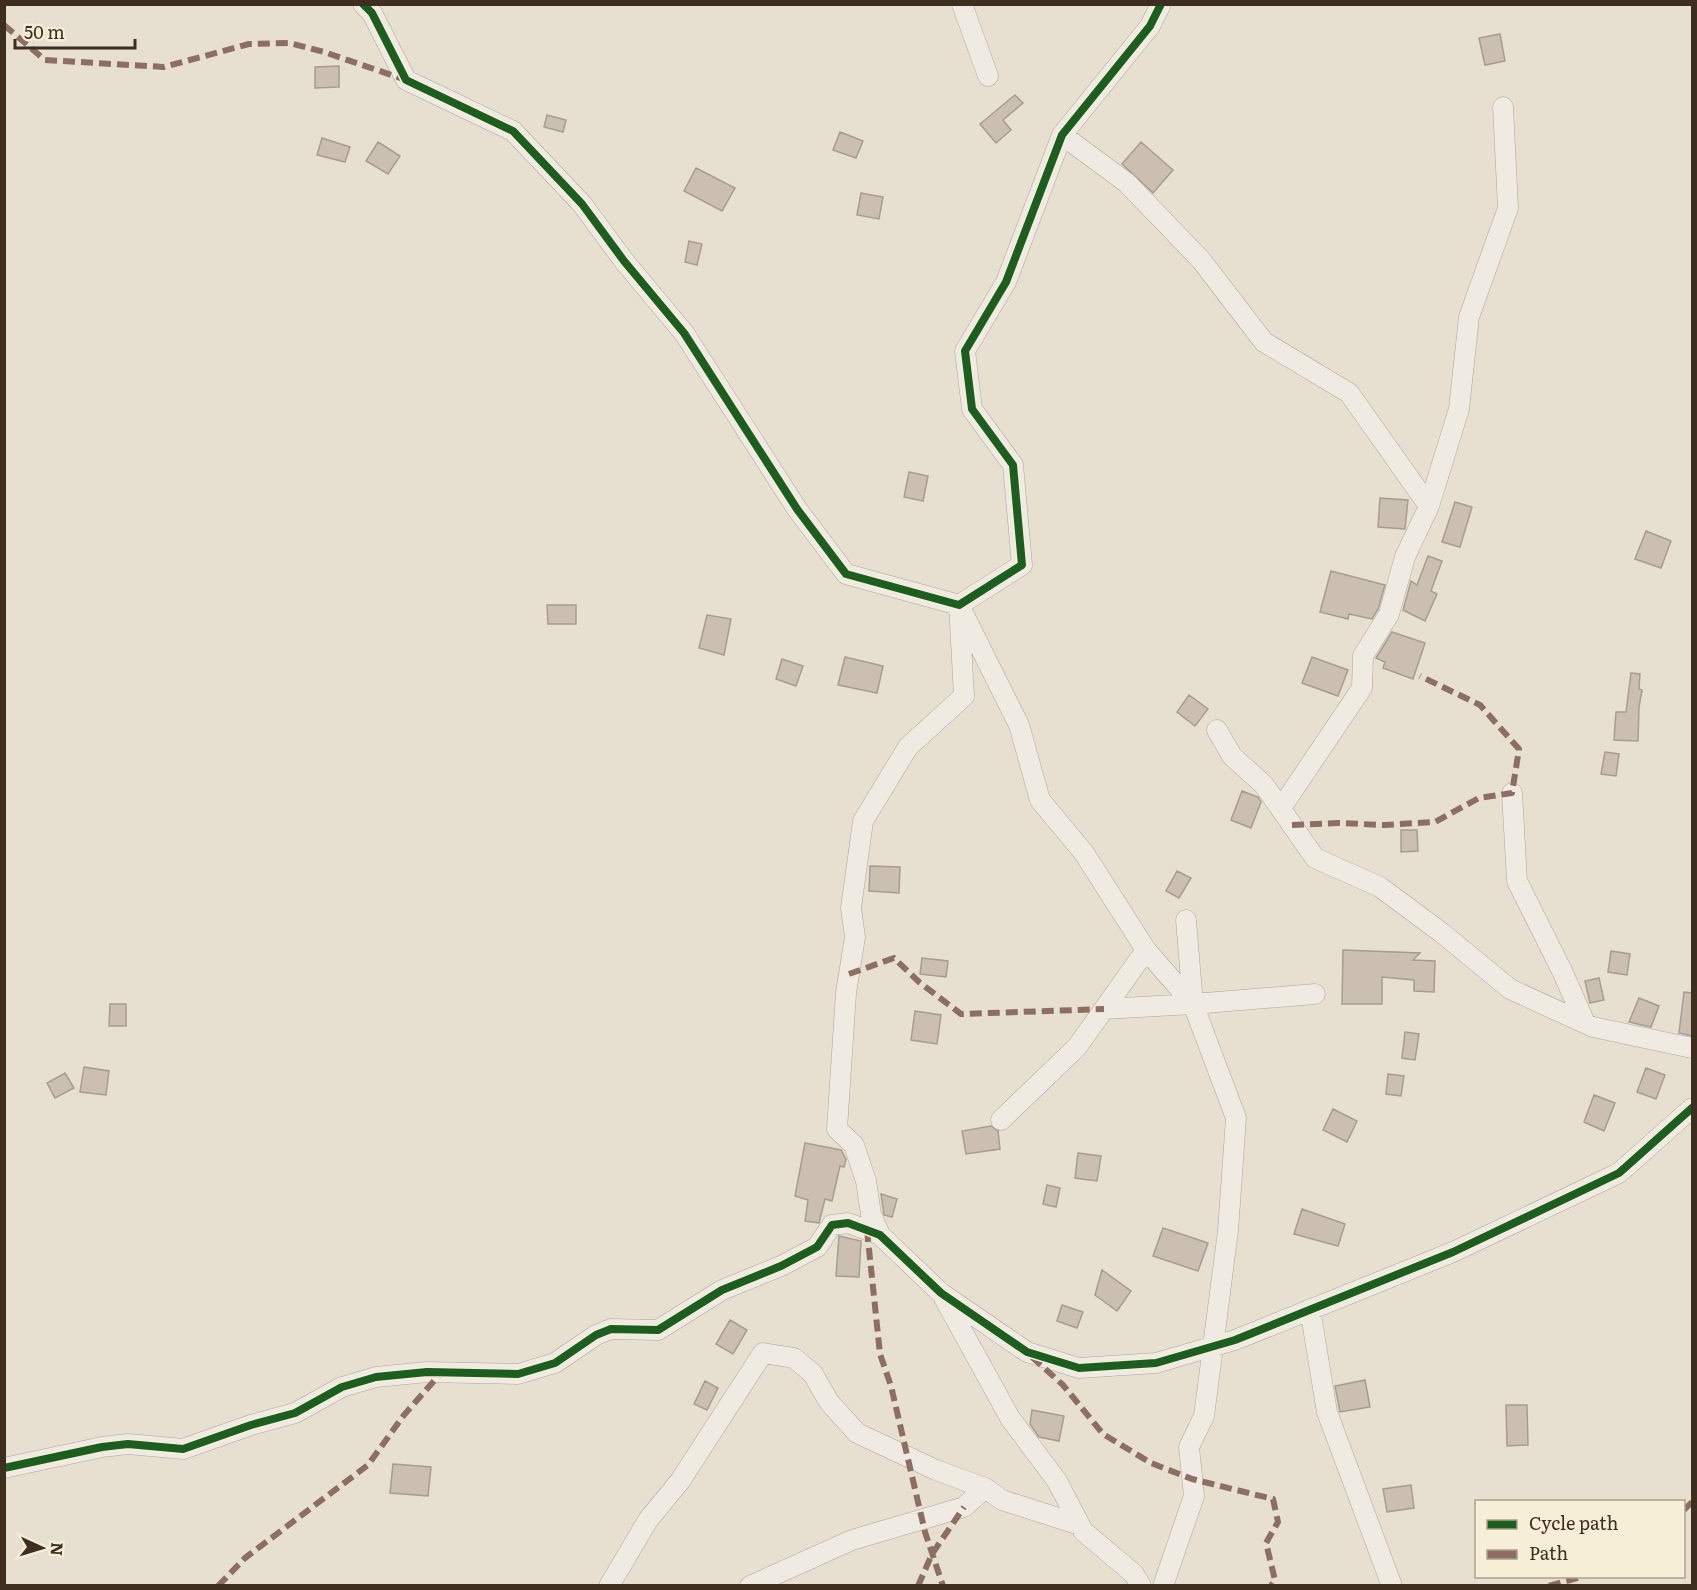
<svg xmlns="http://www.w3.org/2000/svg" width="1697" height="1590" font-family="Literata,serif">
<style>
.building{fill:#cbbfb2;stroke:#a89c90;stroke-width:1.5}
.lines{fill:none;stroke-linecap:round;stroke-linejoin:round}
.minor-casing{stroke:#ada599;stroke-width:21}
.minor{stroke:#efebe3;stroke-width:20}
.quiet{stroke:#8d6e63;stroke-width:6;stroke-dasharray:12 6;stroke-linecap:butt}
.cycleway-casing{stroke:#f7eed8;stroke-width:11}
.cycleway{stroke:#1b5e20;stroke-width:8}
</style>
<rect width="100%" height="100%" fill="#e7e0d1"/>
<path class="building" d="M1500 34 1505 61 1485 65 1479 38Z
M339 66V87L315 88V67Z
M1015 95 1023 103 1003 120 1011 130 996 143 980 124Z
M547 115 566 120 563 132 544 127Z
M840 132 863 141 856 158 833 150Z
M322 138 350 147 345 162 317 155Z
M378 142 400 156 388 174 366 161Z
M1141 142 1173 170 1153 193 1122 164Z
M696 168 735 188 722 211 684 191Z
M861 193 883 197 879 219 857 215Z
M689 241 702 244 697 265 685 262Z
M909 472 928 476 923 501 904 497Z
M1380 498 1408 500 1405 529 1378 527Z
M1455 502 1472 507 1460 547 1442 542Z
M1646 531 1671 541 1661 568 1635 559Z
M1428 556 1442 561 1431 591 1437 594 1425 621 1403 610 1411 581 1417 585Z
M1331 571 1385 585 1378 609 1372 619 1349 614 1348 619 1320 612Z
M547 605H576V624H548Z
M707 615 731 619 724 655 699 648Z
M1392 632 1425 643 1413 679 1383 668 1385 662 1376 658Z
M845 657 883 666 877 693 838 685Z
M1312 657 1348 670 1338 696 1302 683Z
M782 659 803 666 796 686 776 679Z
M1631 673 1640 674 1639 689 1642 690 1639 707 1638 741 1614 740 1616 712H1626Z
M1189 695 1208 709 1195 726 1177 712Z
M1605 752 1619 754 1616 776 1601 774Z
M1242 791 1258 797 1261 802 1251 828 1231 820Z
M1401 830H1417L1418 851 1401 852Z
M870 866 900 867 899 893 869 891Z
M1177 871 1191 878 1179 898 1166 891Z
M1343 950 1420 953 1413 960 1435 961 1434 992 1414 991V980L1382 977V1004H1342Z
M1611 951 1630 954 1627 975 1608 972Z
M922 958 948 961 946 977 920 974Z
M1599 978 1604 1000 1590 1003 1585 981Z
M1684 992 1692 993V1036L1679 1033Z
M1639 998 1659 1006 1651 1027 1629 1022Z
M110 1004H126V1026H109Z
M915 1011 941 1015 937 1044 911 1040Z
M1405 1032 1419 1034 1415 1060 1402 1058Z
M84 1067 109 1071 106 1095 80 1092Z
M1646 1068 1665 1075 1656 1099 1637 1092Z
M65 1073 74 1088 55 1098 47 1083Z
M1388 1074 1404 1076 1401 1096 1386 1094Z
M1594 1095 1615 1103 1604 1131 1584 1122Z
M1333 1109 1357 1121 1347 1142 1323 1130Z
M991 1126 998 1131 1000 1149 966 1154 962 1131Z
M805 1143 841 1150 846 1159 844 1167 840 1166 832 1201 825 1199 819 1223 805 1221 808 1200 795 1196Z
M1078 1153 1101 1156 1097 1181 1075 1178Z
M1047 1185 1060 1188 1056 1207 1043 1204Z
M881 1194 897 1199 892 1217 884 1215Z
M1302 1209 1345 1224 1338 1246 1294 1234Z
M1163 1228 1208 1243 1198 1271 1153 1256Z
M839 1236 861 1241 859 1277 836 1276Z
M1102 1270 1131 1291 1117 1311 1095 1295Z
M1062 1305 1083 1312 1077 1328 1057 1321Z
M730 1320 747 1330 733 1354 716 1344Z
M1365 1380 1370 1407 1340 1412 1335 1386Z
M705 1381 718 1388 707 1410 694 1404Z
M1506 1405H1527L1528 1445 1507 1446Z
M1032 1410 1064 1416 1059 1441 1039 1437 1030 1424Z
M393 1464 431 1467 428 1496 390 1493Z
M1411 1485 1414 1508 1387 1512 1383 1489Z"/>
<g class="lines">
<defs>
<path id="minor" d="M363 4 372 13 406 80 513 131 582 204 624 261 684 333 797 509 846 574 959 605 1022 565 1013 465 972 409 965 351 1006 282 1062 135 1150 26 1161 4
M962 4 988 76
M1062 135 1127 183 1201 260 1264 342 1349 393 1429 506 1459 409 1469 317 1508 208 1503 107
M959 605 964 696 908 747 863 821 851 908 855 937 846 993 837 1129 854 1145 866 1181 871 1214 880 1235 941 1293 1027 1352 1079 1368 1156 1363 1235 1340 1453 1252 1619 1173 1692 1108
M963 613 1019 725 1040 800 1084 853 1146 950 1077 1047 1001 1120
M1217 730 1232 756 1264 785 1315 858 1380 887 1442 933 1510 989 1593 1027 1692 1048
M1512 793 1517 881 1563 973 1585 1023
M1281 808 1362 688 1363 656 1389 614 1405 557 1429 506
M1146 950 1193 1004 1186 920
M1193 1004 1315 994
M1104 1009 1193 1004 1236 1118 1228 1231 1204 1416 1189 1447 1194 1496 1163 1586
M944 1298 1010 1418 1057 1481 1083 1531 1134 1574 1141 1586
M1310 1309 1327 1412 1392 1586
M4 1468 102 1447 128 1444 183 1449 251 1425 295 1413 342 1387 376 1377 427 1372 518 1374 555 1363 596 1335 611 1329 658 1330 722 1290 781 1266 817 1247 832 1225 848 1223 880 1235
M609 1586 648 1520 680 1481 763 1353 794 1358 813 1374 829 1402 857 1433 936 1470 985 1488 1002 1500 1080 1525
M750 1586 852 1540 964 1507 985 1488"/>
</defs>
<use href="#minor" class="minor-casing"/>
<use href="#minor" class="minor"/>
<path class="quiet" d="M4 25 45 60 164 67 249 44 289 43 324 52 406 80
M1292 825 1338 823 1384 825 1435 822 1479 798 1512 793 1519 749 1480 705 1420 676
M849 974 894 958 919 982 961 1014 1104 1009
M867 1230 880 1354 891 1386 925 1532 943 1586
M1032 1357 1063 1385 1103 1434 1151 1463 1192 1479 1273 1499 1278 1522 1266 1543 1275 1580 1271 1586
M1684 1510 1692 1502
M218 1586 245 1558 368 1465 404 1415 441 1373
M918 1586 932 1554 964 1507
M1549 1586 1584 1576"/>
<defs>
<path id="cycleway" d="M363 4 372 13 406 80 513 131 582 204 624 261 684 333 797 509 846 574 959 605 1022 565 1013 465 972 409 965 351 1006 282 1062 135 1150 26 1161 4
M4 1468 102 1447 128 1444 183 1449 251 1425 295 1413 342 1387 376 1377 427 1372 518 1374 555 1363 596 1335 611 1329 658 1330 722 1290 781 1266 817 1247 832 1225 848 1223 880 1235 941 1293 1027 1352 1079 1368 1156 1363 1235 1340 1453 1252 1619 1173 1692 1108"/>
</defs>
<use href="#cycleway" class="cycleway-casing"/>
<use href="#cycleway" class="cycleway"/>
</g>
<rect width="1697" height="1590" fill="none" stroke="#3d2e20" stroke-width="12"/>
<rect x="1475" y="1500" width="210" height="78" fill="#f7eed8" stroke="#ada18e" stroke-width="1.5"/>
<rect x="1487" y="1520" width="30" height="9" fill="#1b5e20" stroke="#ada18e" stroke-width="1.5"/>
<text x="1529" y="1530" font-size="18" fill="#3d2e20">Cycle path</text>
<rect x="1487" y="1550" width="30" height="9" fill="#8d6e63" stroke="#ada18e" stroke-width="1.5"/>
<text x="1529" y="1560" font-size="18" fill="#3d2e20">Path</text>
<g transform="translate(42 1548) rotate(94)" stroke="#f7eed8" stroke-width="4.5" paint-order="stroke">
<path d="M0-4.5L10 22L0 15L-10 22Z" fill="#3d2e20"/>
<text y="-9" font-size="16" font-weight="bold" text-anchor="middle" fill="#3d2e20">N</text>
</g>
<path d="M15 39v9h120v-9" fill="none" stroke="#3d2e20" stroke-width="3"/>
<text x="24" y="39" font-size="18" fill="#3d2e20" stroke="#f7eed8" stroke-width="4.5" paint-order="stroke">50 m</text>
</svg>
